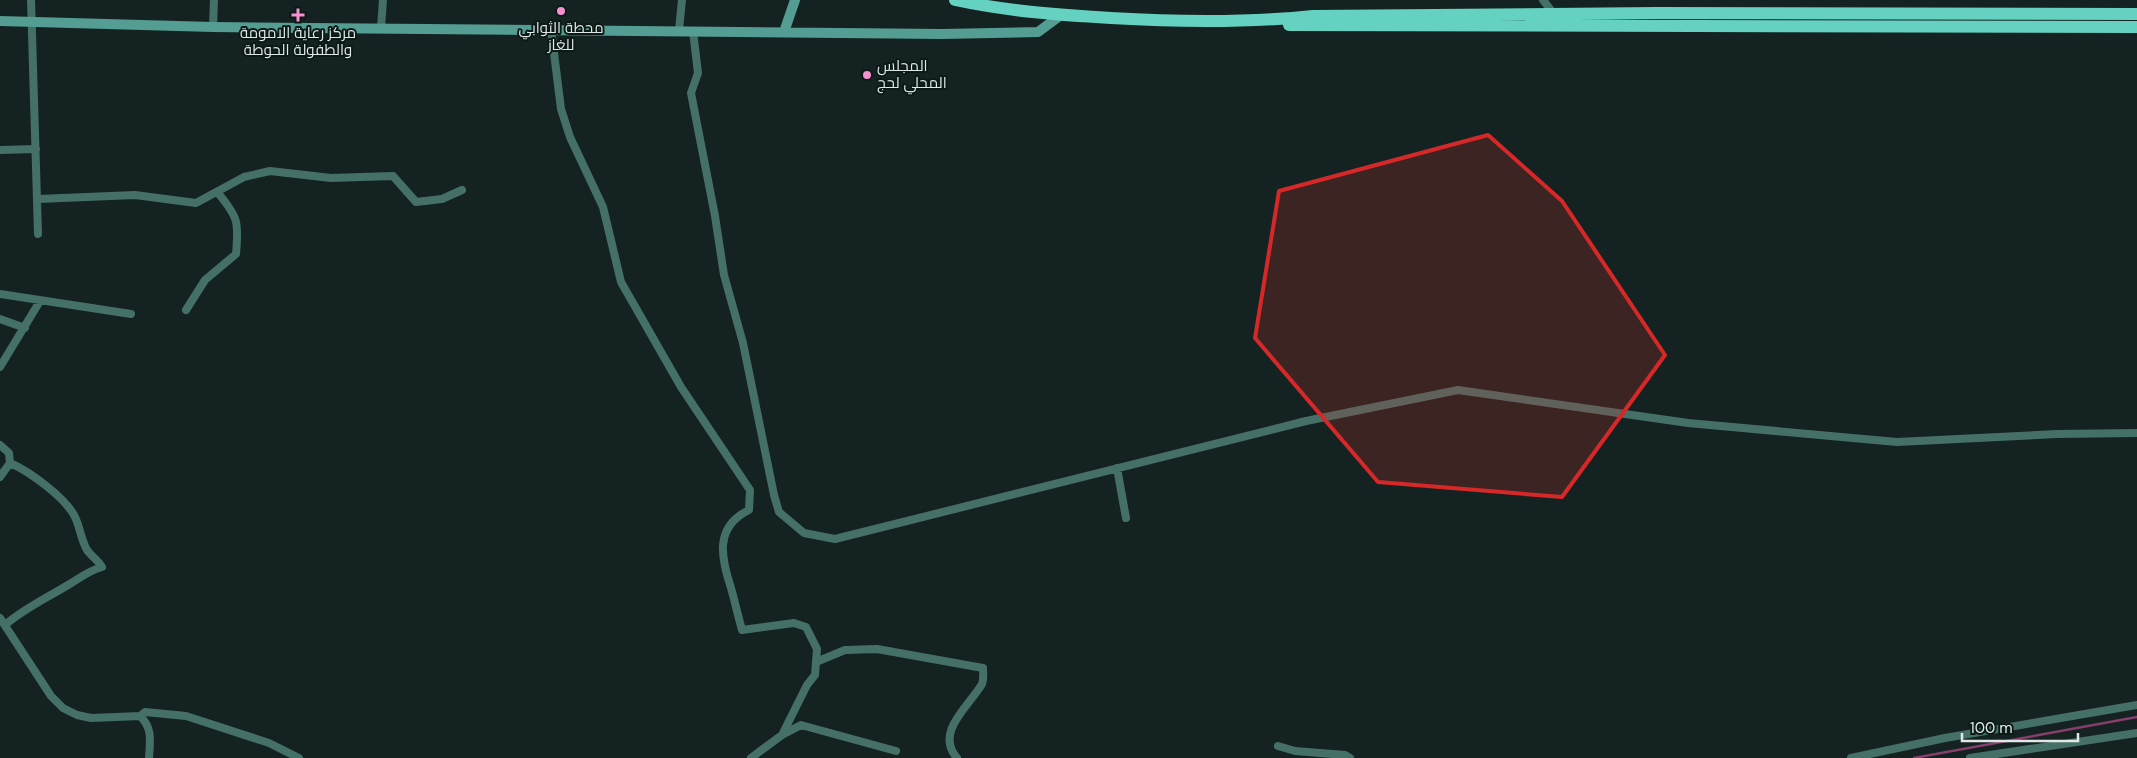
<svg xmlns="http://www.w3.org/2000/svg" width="2137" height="758" font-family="'DM Sans',Cairo,sans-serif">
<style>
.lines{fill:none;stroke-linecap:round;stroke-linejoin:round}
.stream{stroke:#863f6c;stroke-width:2.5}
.minor{stroke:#447068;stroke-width:8}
.secondary{stroke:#549d92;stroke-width:10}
.trunk{stroke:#64d1c1;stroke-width:12}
.marked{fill:#d62828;fill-opacity:0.2;stroke:#d62828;stroke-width:4;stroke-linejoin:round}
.poi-dot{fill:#f690cf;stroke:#0b1a17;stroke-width:2}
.labels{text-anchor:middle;stroke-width:4;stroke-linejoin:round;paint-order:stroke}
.poi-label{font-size:15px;fill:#dfe8e6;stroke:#0b1a17}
</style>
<rect width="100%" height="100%" fill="#142321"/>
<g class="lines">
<path class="stream" d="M1914 758 2137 717"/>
<path class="minor" d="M31 0 38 234
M1543 0 1554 14
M213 27 214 0
M381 27 383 0
M551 29 561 109 570 137 603 207 621 282 681 387 750 490 749 510C714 527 721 558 731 588 735 602 738 616 742 630L794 623 806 627 817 649 815 675 807 685 782 735 751 758
M679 30 682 0
M693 31 698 73 691 93 715 216 724 275 743 343 774 495 779 512 804 533 835 539 1306 421 1458 390 1688 423 1897 442 2057 434 2137 433
M0 150 36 149
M38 199 135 195 196 203 244 177 270 171 331 178 393 176 416 202 442 199 462 190
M0 294 131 314
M186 310 205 280 236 254C239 222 238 217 218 193
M0 319 25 328
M0 367 40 301
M0 445 9 453 10 463 0 477
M1117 468 1126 518
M0 618 51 696 63 708 77 715 91 718 140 716C153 728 150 742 149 758
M5 625C25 608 45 599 68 585 80 578 88 571 102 567 98 560 91 556 87 550 81 540 80 527 75 517 66 498 29 471 10 463
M816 662 845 650 877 649 983 668C983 673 984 679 982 684 970 705 934 732 957 758
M140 716 145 712 186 716 269 743 299 758
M782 735 801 725 896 751
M1278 746 1295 751 1345 755 1350 758
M1851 758 1945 738 2137 705
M1970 758 2137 733"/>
<path class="secondary" d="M0 21 213 27 942 34 1038 32 1061 15
M784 32 795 0"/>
<path class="trunk" d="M955 0C1006 11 1059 15 1111 18 1179 22 1246 23 1313 16L1656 13 2137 14
M1289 25 2137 27"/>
</g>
<path class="marked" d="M1488 135 1562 201 1665 355 1562 497 1378 482 1255 338 1279 191Z"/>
<g class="poi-dot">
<circle cx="561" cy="11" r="5"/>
<path d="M295.5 7.5h5v5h5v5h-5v5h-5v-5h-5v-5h5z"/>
<circle cx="867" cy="75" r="5"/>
</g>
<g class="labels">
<g class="poi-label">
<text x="561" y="33">محطة الثوابي<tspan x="561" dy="17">للغاز</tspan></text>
<text x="298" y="38">مركز رعاية الامومة<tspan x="298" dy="17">والطفولة الحوطة</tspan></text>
<text x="877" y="71" text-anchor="start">المجلس<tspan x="877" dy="17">المحلي لحج</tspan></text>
</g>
</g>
<path d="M1962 733v8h116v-8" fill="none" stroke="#dfe8e6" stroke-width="2.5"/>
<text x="1970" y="733" font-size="15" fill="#dfe8e6" stroke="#0b1a17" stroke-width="4" paint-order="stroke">100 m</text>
</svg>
